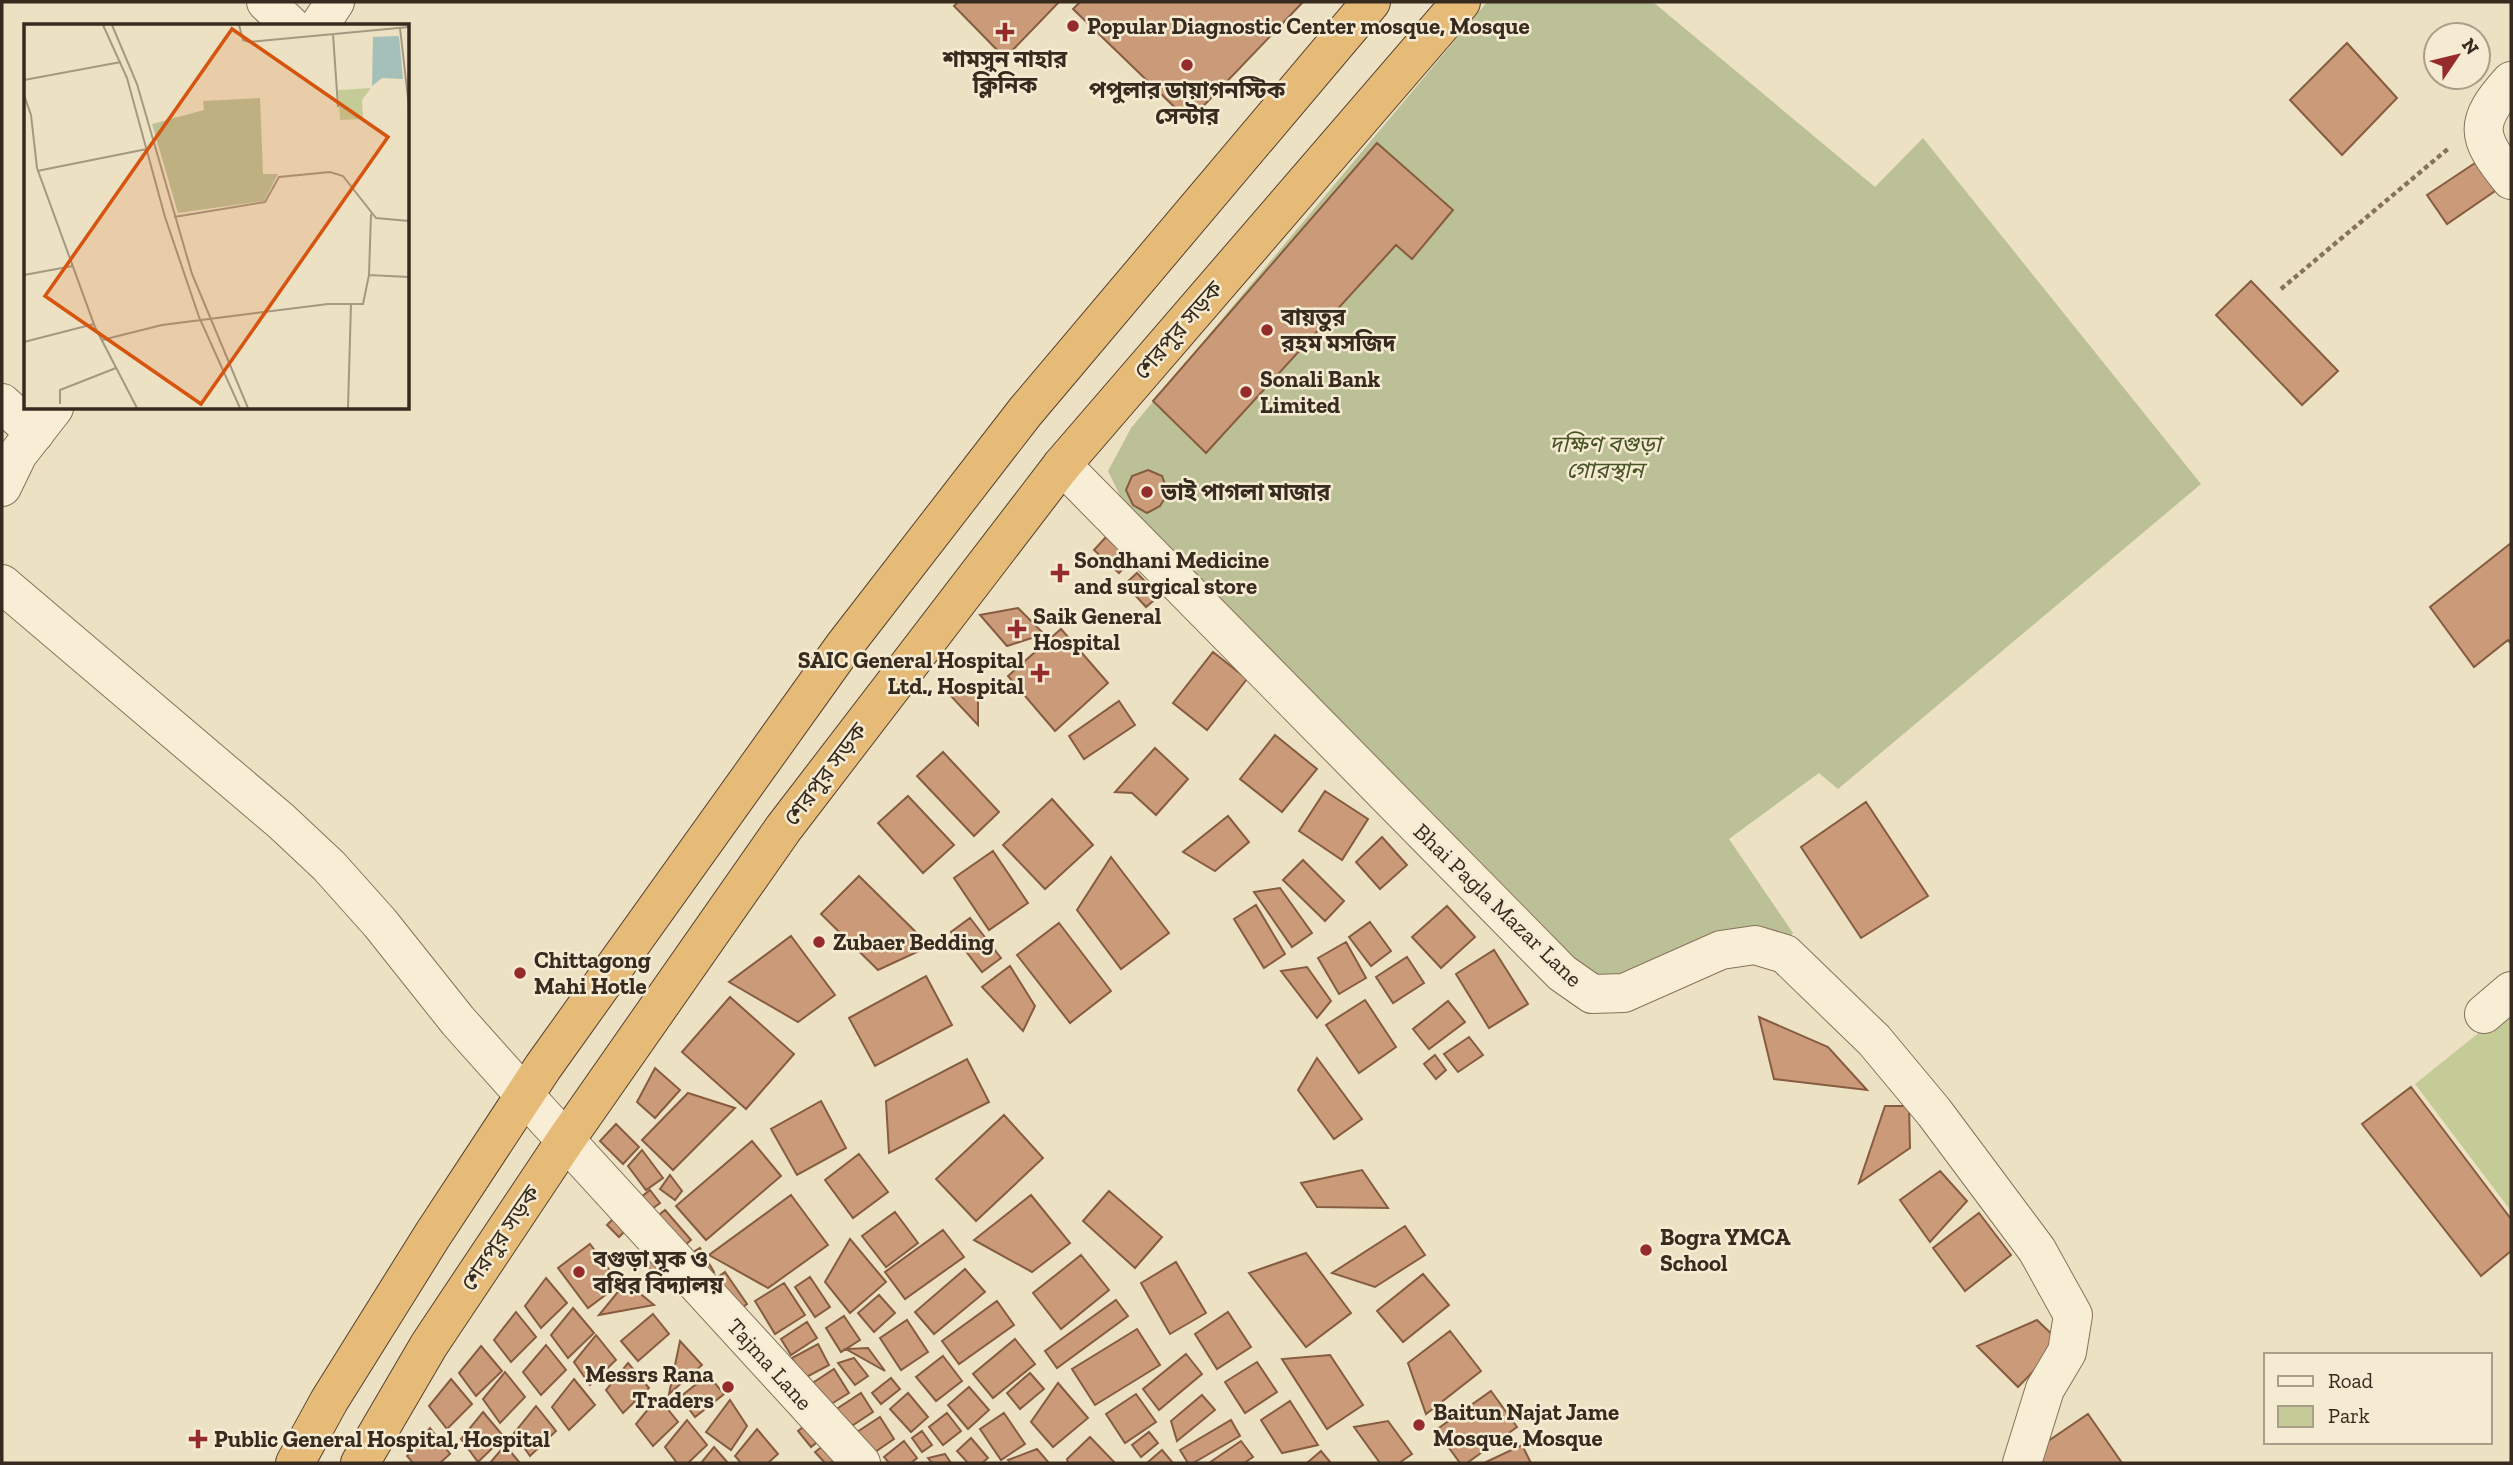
<svg xmlns="http://www.w3.org/2000/svg" width="2513" height="1465" font-family="'Zilla Slab','Noto Sans Bengali',serif">
<style>
.green{fill:#c5cb97}
.cemetery{fill:#bbc096}
.building{fill:#cb9b79;stroke:#865c40;stroke-width:2}
.lines{fill:none;stroke-linecap:round;stroke-linejoin:round}
.minor-casing{stroke:#87725a;stroke-width:40}
.tertiary-casing{stroke:#87725a;stroke-width:40}
.trunk-casing{stroke:#55402e;stroke-width:40}
.path{stroke:#87725a;stroke-width:4.5;stroke-dasharray:5 3.5;stroke-linecap:butt}
.minor{stroke:#f8eed6;stroke-width:38}
.tertiary{stroke:#f8eed6;stroke-width:38}
.trunk{stroke:#e6bb78;stroke-width:38}
.poi-dot{fill:#962b2c;stroke:#f5ebd2;stroke-width:2.5}
.labels{text-anchor:middle;stroke-width:5;stroke-linejoin:round;paint-order:stroke}
.poi-label{font-size:23px;font-weight:bold;fill:#372a1e;stroke:#f5ebd2;text-anchor:start}
.street-label{font-size:23px;fill:#372a1e;stroke:#f5ebd2}
.park-label{font-size:23px;font-style:italic;fill:#485425;stroke:#f5ebd2}
.inset-road{fill:none;stroke:#a49881;stroke-width:2}
.view{fill:#d6540e;fill-opacity:0.15;stroke:#d6540e;stroke-width:3.5}
.inset-edge{fill:none;stroke:#372a1e;stroke-width:3.5}
</style>
<rect width="100%" height="100%" fill="#ede1c3"/>
<path class="green" d="M2511 1007V1211L2415 1084Z"/>
<path class="cemetery" d="M1487 2H1653L1875 187 1923 138 2201 484 1838 789 1819 773 1729 839 1793 933 1782 945 1593 983 1130 516 1108 471 1131 428Z"/>
<path class="building" d="M958 2H1059L1005 58 954 6Z
M1080 2H1303L1189 121 1073 9Z
M2347 43 2397 98 2342 155 2290 100Z
M1377 143 1453 210 1412 259 1396 245 1206 453 1153 401Z
M2478 161 2498 189 2447 224 2427 195Z
M2251 281 2338 371 2302 405 2216 315Z
M1148 470 1162 476 1168 493 1160 506 1147 513 1133 505 1126 490 1132 476Z
M1106 537 1131 560 1119 573 1094 550Z
M2511 543V644L2508 640 2474 667 2430 607Z
M1137 573 1159 596 1146 607 1125 584Z
M1018 608 1044 634 1007 646 980 615Z
M1061 629 1108 683 1055 731 1008 676Z
M1213 652 1247 679 1207 730 1173 703Z
M978 693V725L949 694Z
M1119 701 1135 725 1084 759 1069 736Z
M1275 735 1317 769 1282 812 1240 779Z
M1155 748 1188 779 1156 815 1132 793 1115 792Z
M943 752 999 812 974 836 917 776Z
M1325 791 1368 819 1342 860 1299 831Z
M908 796 954 845 923 873 878 823Z
M1052 799 1093 845 1045 889 1003 845Z
M1866 802 1928 896 1861 938 1801 847Z
M1228 816 1249 842 1215 871 1183 852Z
M1382 837 1407 865 1380 889 1356 862Z
M993 851 1028 903 989 930 954 878Z
M1111 857 1169 933 1121 969 1077 910Z
M1303 860 1344 901 1325 921 1283 880Z
M859 876 930 946 878 970 821 914Z
M1280 888 1312 933 1292 947 1254 892Z
M1256 905 1285 954 1264 968 1234 919Z
M1447 906 1475 937 1441 968 1412 937Z
M970 918 1001 958 982 972 951 932Z
M1370 922 1391 951 1371 966 1349 937Z
M1059 923 1111 991 1070 1023 1017 955Z
M791 936 835 995 798 1022 729 982Z
M1346 942 1366 978 1339 994 1318 958Z
M1494 950 1528 1004 1489 1028 1456 974Z
M1407 957 1424 983 1393 1003 1376 977Z
M1010 966 1035 1006 1023 1031 982 987Z
M1307 967 1331 1001 1317 1018 1281 971Z
M926 976 952 1025 875 1066 849 1018Z
M730 997 794 1054 746 1109 682 1052Z
M1365 1000 1396 1047 1359 1073 1326 1025Z
M1448 1001 1465 1022 1429 1049 1413 1029Z
M1759 1017 1828 1047 1867 1090 1774 1079Z
M1469 1037 1483 1055 1458 1072 1444 1054Z
M1435 1055 1446 1070 1436 1079 1424 1064Z
M1317 1058 1362 1119 1334 1139 1298 1090Z
M967 1059 989 1102 889 1153 886 1101Z
M655 1068 680 1090 655 1118 637 1102Z
M2411 1087 2511 1219V1251L2481 1276 2362 1124Z
M688 1093 735 1108 673 1170 642 1140Z
M821 1101 846 1148 797 1175 771 1129Z
M1885 1106H1909L1910 1148 1859 1183Z
M1004 1115 1043 1158 976 1221 936 1179Z
M616 1124 639 1147 623 1164 600 1141Z
M752 1141 781 1176 706 1240 676 1206Z
M642 1150 663 1178 646 1190 628 1166Z
M859 1154 888 1192 853 1218 825 1180Z
M1362 1170 1388 1208 1317 1207 1301 1183Z
M1940 1171 1967 1201 1930 1242 1900 1200Z
M670 1175 682 1191 675 1200 660 1189Z
M650 1190 660 1203 649 1211 640 1198Z
M1109 1191 1162 1237 1135 1268 1083 1221Z
M791 1195 828 1245 768 1288 709 1255Z
M1031 1195 1070 1243 1032 1272 974 1240Z
M665 1210 691 1240 674 1255 648 1224Z
M895 1212 918 1243 886 1267 862 1236Z
M1979 1213 2011 1255 1965 1291 1933 1248Z
M618 1214 630 1226 619 1237 607 1225Z
M1405 1226 1425 1255 1375 1287 1332 1273Z
M943 1230 964 1257 905 1299 885 1272Z
M850 1239 886 1282 850 1313 825 1282Z
M590 1244 620 1284 588 1308 558 1268Z
M647 1245 662 1266 653 1273 642 1259Z
M700 1248 714 1272 699 1280 685 1257Z
M1306 1253 1351 1313 1306 1347 1249 1273Z
M1081 1255 1109 1290 1061 1329 1033 1293Z
M1176 1262 1206 1313 1170 1334 1141 1283Z
M965 1269 985 1292 934 1334 915 1312Z
M725 1272 747 1304 730 1317 707 1285Z
M1423 1274 1449 1305 1403 1342 1377 1311Z
M810 1277 830 1307 815 1317 795 1287Z
M546 1278 567 1303 541 1328 525 1306Z
M626 1282 654 1305 599 1315Z
M784 1283 805 1315 775 1334 755 1301Z
M879 1295 895 1313 874 1332 858 1313Z
M1116 1300 1128 1316 1057 1368 1045 1351Z
M997 1301 1014 1325 959 1364 942 1341Z
M573 1308 594 1333 568 1358 551 1335Z
M516 1312 536 1337 511 1362 494 1340Z
M1228 1312 1251 1347 1217 1369 1195 1334Z
M653 1314 669 1334 638 1361 621 1341Z
M844 1316 860 1340 841 1352 826 1328Z
M907 1320 928 1352 901 1370 880 1338Z
M2037 1320 2061 1343 2018 1387 1977 1346Z
M807 1322 817 1338 791 1355 781 1339Z
M1137 1329 1160 1365 1095 1405 1072 1369Z
M1450 1331 1481 1371 1426 1414 1408 1363Z
M596 1335 616 1360 590 1385 574 1362Z
M1015 1339 1035 1364 993 1398 973 1374Z
M680 1341 702 1365 669 1394Z
M818 1344 829 1365 803 1379 792 1358Z
M546 1345 566 1370 541 1395 523 1372Z
M481 1346 502 1371 476 1396 459 1373Z
M868 1348 885 1371 846 1349Z
M1186 1354 1202 1374 1159 1410 1143 1389Z
M1330 1355 1363 1405 1327 1429 1282 1359Z
M943 1356 962 1381 936 1401 916 1377Z
M854 1358 868 1376 855 1385 838 1363Z
M1257 1362 1277 1392 1245 1413 1225 1382Z
M628 1363 649 1388 623 1413 606 1390Z
M834 1369 849 1393 823 1409 808 1386Z
M505 1372 525 1397 500 1423 483 1399Z
M1030 1373 1044 1389 1020 1409 1007 1393Z
M708 1375 724 1394 695 1417 680 1397Z
M891 1378 900 1389 881 1404 872 1393Z
M451 1379 472 1404 447 1429 429 1406Z
M574 1379 595 1405 569 1430 552 1407Z
M1058 1383 1088 1418 1053 1447 1031 1422Z
M969 1387 989 1410 968 1429 948 1405Z
M1491 1391 1517 1427 1467 1463H1460L1436 1430Z
M861 1393 873 1412 847 1429 835 1410Z
M908 1393 928 1417 911 1432 890 1409Z
M1136 1394 1156 1422 1125 1443 1106 1414Z
M1202 1395 1215 1410 1177 1441 1171 1421Z
M658 1397 678 1422 653 1446 636 1424Z
M730 1400 747 1426 731 1450 706 1432Z
M1290 1401 1318 1445 1282 1453 1261 1420Z
M536 1406 556 1431 530 1456 514 1433Z
M483 1412 504 1437 478 1462 461 1439Z
M947 1413 961 1431 943 1445 929 1427Z
M1004 1413 1025 1444 1001 1460 980 1429Z
M2088 1414 2122 1463H2044L2035 1450Z
M880 1417 894 1439 869 1456 854 1434Z
M687 1420 707 1445 688 1463H677L665 1447Z
M812 1420 825 1436 811 1447 798 1431Z
M1231 1420 1240 1436 1193 1463H1188L1180 1450Z
M1388 1421 1412 1454 1399 1463H1380L1354 1427Z
M430 1428 450 1454 440 1463H413L407 1456Z
M757 1429 778 1454 768 1463H741L735 1456Z
M922 1431 932 1445 922 1452 912 1438Z
M1149 1432 1158 1443 1141 1457 1132 1445Z
M1090 1437 1115 1463H1068L1067 1459Z
M971 1438 988 1458 982 1463H968L957 1451Z
M829 1441 843 1456 830 1463H825L815 1452Z
M904 1441 917 1458 911 1463H889L884 1457Z
M1241 1441 1253 1457 1244 1463H1209Z
M505 1445 520 1463H490Z
M1522 1445 1531 1463H1484Z
M714 1447 728 1463H701Z
M1037 1449 1049 1463H1011L1008 1460Z
M1162 1450 1173 1463H1147Z
M1321 1451 1331 1463H1307Z
M945 1454 951 1463H932L928 1458Z"/>
<g class="lines">
<defs>
<path id="minor" d="M266 2 291 26
M2 403 35 433
M1062 465 1562 973 1592 994 1624 993 1721 950 1755 945 1785 954 1874 1040 1934 1112 2037 1250 2073 1315 2067 1352 2045 1389 2022 1463
M2 584 281 821 329 866 380 923 458 1021 525 1096 861 1463
M2484 1014 2511 991"/>
<path id="tertiary" d="M319 26 335 2
M2511 81C2473 123 2476 137 2511 180
M2 487 18 454 54 408"/>
<path id="trunk" d="M295 1463 329 1401 432 1236 543 1067 844 646 1025 412 1371 2
M360 1463 429 1345 565 1141 783 829 1062 465 1461 2"/>
</defs>
<use href="#minor" class="minor-casing"/>
<use href="#tertiary" class="tertiary-casing"/>
<use href="#trunk" class="trunk-casing"/>
<path class="path" d="M2281 289 2449 148"/>
<use href="#minor" class="minor"/>
<use href="#tertiary" class="tertiary"/>
<use href="#trunk" class="trunk"/>
</g>
<g class="poi-dot">
<circle cx="1073" cy="26" r="7"/>
<path d="M1001.5 21.5h7v7h7v7h-7v7h-7v-7h-7v-7h7z"/>
<circle cx="1187" cy="65" r="7"/>
<circle cx="1267" cy="330" r="7"/>
<circle cx="1246" cy="392" r="7"/>
<circle cx="1147" cy="492" r="7"/>
<path d="M1056.5 562.5h7v7h7v7h-7v7h-7v-7h-7v-7h7z"/>
<path d="M1013.5 618.5h7v7h7v7h-7v7h-7v-7h-7v-7h7z"/>
<path d="M1036.5 662.5h7v7h7v7h-7v7h-7v-7h-7v-7h7z"/>
<circle cx="819" cy="942" r="7"/>
<circle cx="520" cy="973" r="7"/>
<circle cx="1646" cy="1250" r="7"/>
<circle cx="579" cy="1272" r="7"/>
<circle cx="728" cy="1387" r="7"/>
<circle cx="1419" cy="1425" r="7"/>
<path d="M194.5 1428.5h7v7h7v7h-7v7h-7v-7h-7v-7h7z"/>
</g>
<g class="labels">
<g class="poi-label">
<text x="1087" y="34">Popular Diagnostic Center mosque, Mosque</text>
<text x="1005" y="67" text-anchor="middle">শামসুন নাহার<tspan x="1005" dy="26">ক্লিনিক</tspan></text>
<text x="1187" y="98" text-anchor="middle">পপুলার ডায়াগনস্টিক<tspan x="1187" dy="26">সেন্টার</tspan></text>
<text x="1281" y="325">বায়তুর<tspan x="1281" dy="26">রহম মসজিদ</tspan></text>
<text x="1260" y="387">Sonali Bank<tspan x="1260" dy="26">Limited</tspan></text>
<text x="1161" y="500">ভাই পাগলা মাজার</text>
<text x="1074" y="568">Sondhani Medicine<tspan x="1074" dy="26">and surgical store</tspan></text>
<text x="1033" y="624">Saik General<tspan x="1033" dy="26">Hospital</tspan></text>
<text x="1024" y="668" text-anchor="end">SAIC General Hospital<tspan x="1024" dy="26">Ltd., Hospital</tspan></text>
<text x="833" y="950">Zubaer Bedding</text>
<text x="534" y="968">Chittagong<tspan x="534" dy="26">Mahi Hotle</tspan></text>
<text x="1660" y="1245">Bogra YMCA<tspan x="1660" dy="26">School</tspan></text>
<text x="593" y="1267">বগুড়া মূক ও<tspan x="593" dy="26">বধির বিদ্যালয়</tspan></text>
<text x="714" y="1382" text-anchor="end">Messrs Rana<tspan x="714" dy="26">Traders</tspan></text>
<text x="1433" y="1420">Baitun Najat Jame<tspan x="1433" dy="26">Mosque, Mosque</tspan></text>
<text x="214" y="1447">Public General Hospital, Hospital</text>
</g>
<g class="street-label">
<text transform="translate(1178 330) rotate(-49)" y="8">শেরপুর সড়ক</text>
<text transform="translate(825 774) rotate(-53)" y="8">শেরপুর সড়ক</text>
<text transform="translate(1498 905) rotate(44)" y="8">Bhai Pagla Mazar Lane</text>
<text transform="translate(500 1238) rotate(-56)" y="8">শেরপুর সড়ক</text>
<text transform="translate(770 1364) rotate(48)" y="8">Tajma Lane</text>
</g>
<g class="park-label">
<text x="1605" y="452">দক্ষিণ বগুড়া<tspan x="1605" dy="26">গোরস্থান</tspan></text>
</g>
</g>
<g transform="translate(24 24)">
<rect width="385" height="385" fill="#ede1c3"/>
<path d="M347 64 338 76 339 95 316 96 314 66Z" fill="#c5cb97"/>
<path d="M236 74 239 150H254L240 177 154 189 128 100 180 86 179 77Z" fill="#bbc096"/>
<path d="M375 12 379 55 358 54 348 62 349 13Z" fill="#a5c0b8"/>
<path class="inset-road" d="M79 1 103 54 141 193 175 293 216 384M88 1 113 60 168 250 224 384M215 1 219 16 225 18 385 3M376 4 385 83M309 10 314 83M0 56 97 38M0 71 7 91 13 144 71 303 113 384M13 147 123 125M150 193 241 178 255 153 306 148 319 152 352 194 385 197M0 251 49 242M345 251 347 190M78 316 138 301 304 280H339L345 251 385 253M0 318 70 300M36 380V366L92 344M324 384 327 280"/>
<path class="view" d="M208 5 364 113 177 380 21 272Z"/>
<rect width="385" height="385" class="inset-edge"/>
</g>
<rect width="2513" height="1465" fill="none" stroke="#372a1e" stroke-width="7"/>
<rect x="2264" y="1353" width="228" height="91" fill="#f5ebd2" stroke="#a99e8a" stroke-width="2"/>
<rect x="2278" y="1376" width="35" height="10" fill="#f8eed6" stroke="#a99e8a" stroke-width="2"/>
<text x="2328" y="1388" font-size="21" fill="#372a1e">Road</text>
<rect x="2278" y="1406" width="35" height="21" fill="#c5cb97" stroke="#a99e8a" stroke-width="2"/>
<text x="2328" y="1423" font-size="21" fill="#372a1e">Park</text>
<g transform="translate(2457 56) rotate(55)"><circle r="33" fill="#f5ebd2" stroke="#a99e8a" stroke-width="2"/>
<path d="M0-5L12 26L0 18L-12 26Z" fill="#962b2c"/>
<text y="-10" font-size="19" font-weight="bold" text-anchor="middle" fill="#372a1e">N</text>
</g>
</svg>
